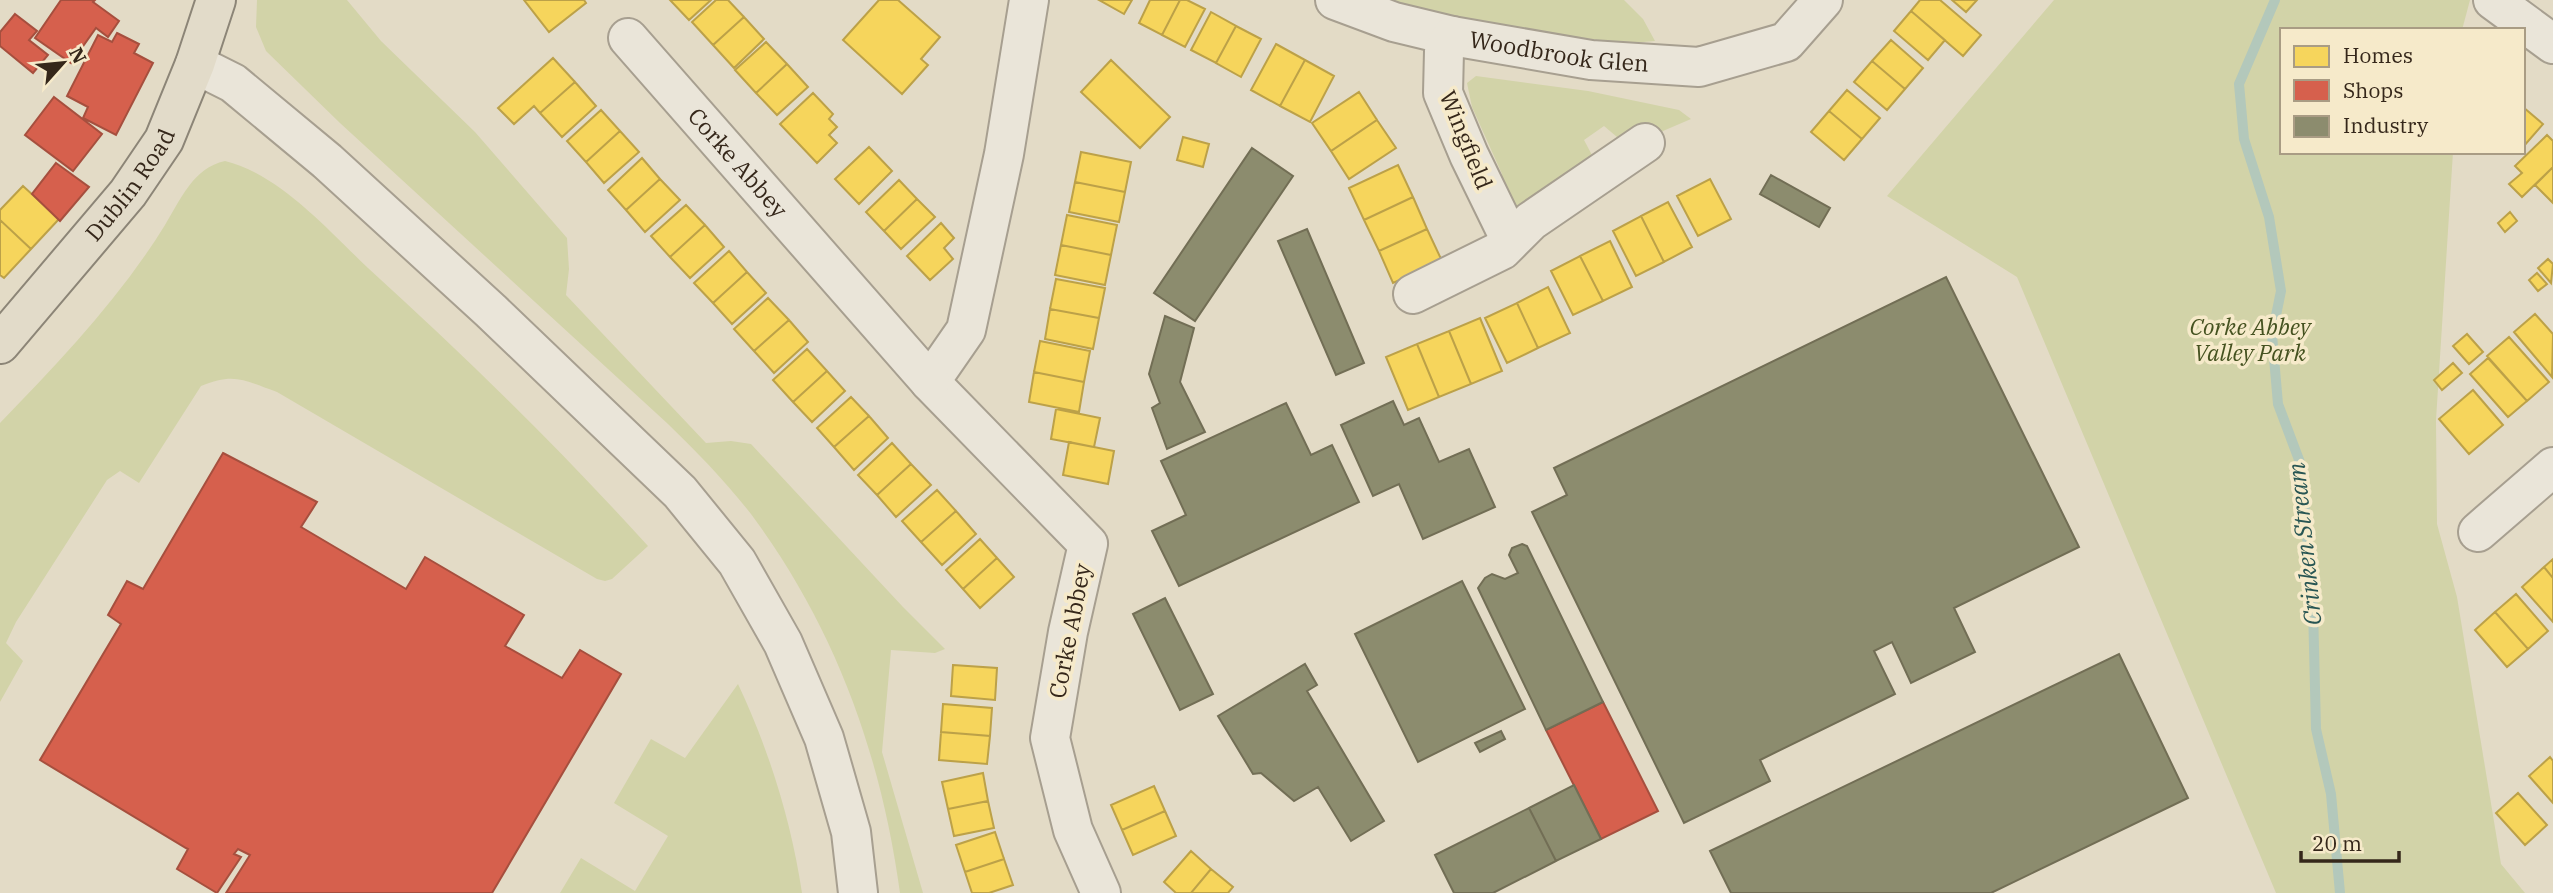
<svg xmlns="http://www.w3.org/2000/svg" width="2553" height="893" font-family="'IBM Plex Serif',serif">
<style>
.green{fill:#d2d3a8}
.homes{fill:#f6d55c;stroke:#bca148;stroke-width:2}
.shops{fill:#d6604d;stroke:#a64f3e;stroke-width:2}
.industry{fill:#8c8c6e;stroke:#726e55;stroke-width:2}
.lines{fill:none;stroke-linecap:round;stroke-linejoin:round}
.stream{stroke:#b3c8bb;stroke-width:10}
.minor-casing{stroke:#a79f90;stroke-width:42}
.major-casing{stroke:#8c8577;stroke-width:42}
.minor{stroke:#eae5d9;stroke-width:38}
.major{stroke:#e2dbc9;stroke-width:38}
.labels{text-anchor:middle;stroke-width:7;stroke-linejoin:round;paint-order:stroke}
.street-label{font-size:23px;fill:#35271a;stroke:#f6eaca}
.park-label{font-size:23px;font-style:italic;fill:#455220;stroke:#f6eaca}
.water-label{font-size:24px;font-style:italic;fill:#285553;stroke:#f6eaca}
</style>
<rect width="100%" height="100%" fill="#e3dbc6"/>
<path class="green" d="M257 0H347L381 41 475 132 567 238 569 269 566 295 706 443 731 441 751 444 903 607 945 649 935 653 891 650 882 752 923 893H900C881 754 835 627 751 514 726 482 697 452 668 424L340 123 266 51 256 27Z
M1386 0H1624L1643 19 1655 41 1631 43 1612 42C1536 31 1460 23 1386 0Z
M2054 0H2470L2462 30H2282V152H2453L2436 420 2437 524 2457 597 2501 864 2525 893H2276L2017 277 1887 196Z
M1476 76 1588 91 1679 110 1691 119 1649 137H1617L1604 126 1584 140 1593 157 1514 212 1496 187 1502 174 1472 107 1467 83Z
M225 161C279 174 328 230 368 268 465 356 560 449 648 546L612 579 605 581 597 579 277 392C245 381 235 372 201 386L139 483 120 471 107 480 16 622 6 643 23 661 0 702V423C59 362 120 298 165 225 181 199 193 168 225 161Z
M738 684C769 750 791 820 802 893H560L581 858 635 891 668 836 614 803 651 739 685 758Z"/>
<path class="homes" d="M524 0H584L586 3 549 32Z
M670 0H711L689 20Z
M716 0H728L744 17 713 45 692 22Z
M879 0H898L940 37 921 59 928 65 902 94 843 40Z
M1099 0H1132L1124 14Z
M1150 0H1180L1162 35 1139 23Z
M1180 0H1187L1205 9 1185 47 1162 35Z
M1920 0H1940L1981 35 1963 56 1911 11Z
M1952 0H1977L1966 12Z
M1911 11 1945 40 1928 60 1894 31Z
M1211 12 1236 26 1216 63 1191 50Z
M744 17 764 39 734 68 713 45Z
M1236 26 1261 39 1241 77 1216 63Z
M1891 40 1923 68 1905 89 1872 61Z
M766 42 787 64 756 93 735 70Z
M1276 44 1305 60 1280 106 1251 90Z
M553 58 575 82 540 113 534 106 514 124 498 108Z
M1111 60 1170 117 1140 148 1081 92Z
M1305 60 1334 76 1310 122 1280 106Z
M1872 61 1905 89 1887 110 1854 82Z
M787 64 808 87 777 115 756 93Z
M575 82 596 106 562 137 540 113Z
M1847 90 1880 118 1862 139 1829 111Z
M1359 92 1377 120 1331 151 1312 123Z
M813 93 833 114 829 119 837 127 829 135 837 143 817 163 780 124Z
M2523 107 2543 124 2523 147Z
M601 110 620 131 586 162 567 141Z
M1829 111 1862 139 1844 160 1811 132Z
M1377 120 1396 148 1349 179 1331 151Z
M620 131 639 152 604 183 586 162Z
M2547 135 2553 141V167L2522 197 2509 184 2522 173 2515 166Z
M1183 137 1209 144 1203 167 1177 160Z
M869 147 892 171 859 204 835 179Z
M1081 152 1131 162 1125 192 1075 182Z
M642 158 660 179 626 210 608 190Z
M1398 165 1413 197 1364 220 1349 188Z
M2553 167V203L2535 185Z
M660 179 680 200 645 232 626 210Z
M1710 179 1731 219 1698 236 1677 196Z
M899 180 917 199 884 231 866 212Z
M1075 182 1125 192 1119 222 1069 212Z
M23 186 59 219 31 249 0 220V210Z
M1413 197 1427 229 1379 251 1364 220Z
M917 199 935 217 901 249 884 231Z
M1668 202 1692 247 1664 262 1641 216Z
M686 205 705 225 670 257 651 236Z
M2510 212 2517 221 2505 232 2498 223Z
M1067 215 1117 225 1111 255 1061 245Z
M1641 216 1664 262 1636 276 1613 231Z
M0 220 31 249 4 278 0 275Z
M941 223 954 238 944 248 953 259 930 280 907 256Z
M705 225 724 247 690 278 670 257Z
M1427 229 1442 261 1393 283 1379 251Z
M1610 241 1632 287 1603 301 1580 256Z
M1061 245 1111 255 1105 285 1055 275Z
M729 251 747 272 713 303 694 283Z
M1580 256 1603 301 1573 315 1551 271Z
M2548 259 2553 264 2551 283 2538 268Z
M747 272 766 293 732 324 713 303Z
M2537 273 2547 284 2538 291 2529 280Z
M1056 279 1105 288 1099 318 1050 309Z
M1548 287 1570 333 1538 348 1517 303Z
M768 298 789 320 754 351 734 329Z
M1517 303 1538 348 1507 363 1485 318Z
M1050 309 1099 318 1093 349 1045 339Z
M2535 314 2553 334 2552 377 2514 332Z
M1480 318 1502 371 1471 384 1449 331Z
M789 320 808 342 774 373 754 351Z
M1449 331 1471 384 1439 397 1417 344Z
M2467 334 2483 352 2469 364 2453 346Z
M2509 337 2549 382 2527 401 2487 356Z
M1040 341 1090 351 1084 382 1034 372Z
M1417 344 1439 397 1408 410 1386 357Z
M807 349 827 371 793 402 773 380Z
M2488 358 2527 401 2508 417 2470 374Z
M2453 363 2462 373 2442 390 2434 380Z
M827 371 845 391 812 422 793 402Z
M1034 372 1084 382 1079 412 1029 402Z
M2473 390 2503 425 2469 454 2439 419Z
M851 397 869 416 834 447 817 428Z
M1056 409 1100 418 1094 447 1051 439Z
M869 416 888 438 854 470 834 447Z
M1069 442 1114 451 1108 484 1063 475Z
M892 443 911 464 877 495 858 475Z
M911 464 931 485 896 517 877 495Z
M937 490 956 511 921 542 902 521Z
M956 511 976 534 942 565 921 542Z
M980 539 997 558 963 589 946 570Z
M997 558 1014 577 980 608 963 589Z
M2553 559V578L2544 567Z
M2544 567 2553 578V622L2522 587Z
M2516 594 2548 631 2528 649 2495 612Z
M2495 612 2528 649 2507 667 2475 630Z
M953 665 997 668 995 700 951 696Z
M943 704 992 708 990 736 941 732Z
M941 732 990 736 987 764 939 760Z
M2550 757 2553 761V803L2529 776Z
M983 773 988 801 948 809 942 782Z
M1154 786 1165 811 1122 830 1111 805Z
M2518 793 2547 825 2525 845 2496 813Z
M988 801 994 828 954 836 948 809Z
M1165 811 1176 836 1133 855 1122 830Z
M995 832 1004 859 965 872 956 845Z
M1191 851 1211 869 1191 893H1176L1164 882Z
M1004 859 1013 885 989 893H972L965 872Z
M1211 869 1233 887 1228 893H1191Z"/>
<path class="shops" d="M61 0H95L93 2 119 21 108 37 96 28 71 63 35 38Z
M15 14 37 31 29 40 48 55 33 73 0 46V32Z
M117 33 139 44 134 53 153 63 116 135 83 118 88 107 67 96 98 35 112 42Z
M54 97 102 134 73 171 25 135Z
M56 163 89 187 60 221 32 194Z
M223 453 317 502 301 527 406 589 425 557 524 615 505 646 562 678 580 650 621 674 492 893H226L250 855 238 849 234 854 241 857 217 893 177 869 188 849 186 848 40 760 121 624 108 615 127 581 143 589Z
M1603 702 1658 811 1601 839 1546 730Z"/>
<path class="industry" d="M1252 148 1293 176 1195 321 1154 293Z
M1771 175 1830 208 1819 227 1760 194Z
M1307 229 1364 363 1336 375 1278 241Z
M1946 277 2079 547 1954 608 1975 652 1911 683 1892 642 1874 651 1895 694 1760 760 1770 781 1684 823 1532 512 1567 495 1554 468Z
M1165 316 1194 328 1180 382 1205 432 1167 449 1152 408 1160 403 1149 374Z
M1393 401 1404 425 1419 418 1439 462 1469 449 1495 507 1423 539 1399 484 1373 496 1341 425Z
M1286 403 1311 455 1332 445 1359 502 1179 586 1152 531 1186 515 1161 461Z
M1522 544 1527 546 1603 702 1546 730 1478 588 1485 578 1492 574 1505 579 1518 573 1509 555 1512 548Z
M1462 581 1525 709 1418 762 1355 634Z
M1165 598 1213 694 1180 710 1133 614Z
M2119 654 2188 798 1991 893H1731L1710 851Z
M1305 664 1317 685 1307 691 1384 821 1351 841 1318 787 1294 801 1261 773 1253 774 1218 716Z
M1501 731 1505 739 1480 752 1475 743Z
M1574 785 1601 839 1556 861 1529 808Z
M1529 808 1556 861 1493 893H1454L1435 855Z"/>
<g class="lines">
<path class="stream" d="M2275 0 2239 84 2244 139 2269 217 2281 291 2272 335 2278 404 2301 465 2313 607 2316 729 2331 794 2340 893"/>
<defs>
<g id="minor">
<path d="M1029 0 1004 154 966 330 930 382 1088 544 1068 632 1050 738 1073 830 1101 893"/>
<path id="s1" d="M1335 0 1394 22 1452 36 1591 60 1699 67 1786 42 1823 0"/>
<path d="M2493 0 2553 44"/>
<path d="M1452 36 1444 51 1443 93 1469 155 1510 239"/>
<path id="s2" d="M628 38 930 382"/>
<path d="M195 64 233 83 327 161 491 311 680 492 737 562 783 643 824 738 851 832 858 893"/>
<path d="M1413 294 1502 250 1531 221 1645 143"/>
<path d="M2478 532 2553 467"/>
</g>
<g id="major">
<path id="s3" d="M0 344 128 193 164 140 195 64 216 0"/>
</g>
</defs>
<use href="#minor" class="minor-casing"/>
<use href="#major" class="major-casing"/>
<use href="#minor" class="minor"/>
<use href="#major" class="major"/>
</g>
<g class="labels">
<g class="street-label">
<text dy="8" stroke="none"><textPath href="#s1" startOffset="231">Woodbrook Glen</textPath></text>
<text transform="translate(1466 140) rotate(68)" y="8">Wingfield</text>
<text dy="8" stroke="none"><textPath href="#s2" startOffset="166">Corke Abbey</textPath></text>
<text dy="8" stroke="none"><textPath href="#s3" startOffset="206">Dublin Road</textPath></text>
<text transform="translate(1070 631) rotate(-79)" y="8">Corke Abbey</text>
</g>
<g class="park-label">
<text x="2250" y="335">Corke Abbey<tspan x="2250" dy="26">Valley Park</tspan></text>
</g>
<g class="water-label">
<text transform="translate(2305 544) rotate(-96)" y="8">Crinken Stream</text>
</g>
</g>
<rect x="2280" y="28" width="245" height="126" fill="#f6eaca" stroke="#a99c84" stroke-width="2"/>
<rect x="2294" y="46" width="35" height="21" fill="#f6d55c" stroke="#a99c84" stroke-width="2"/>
<text x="2343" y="63" font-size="21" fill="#35271a">Homes</text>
<rect x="2294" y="80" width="35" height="21" fill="#d6604d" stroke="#a99c84" stroke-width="2"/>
<text x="2343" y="98" font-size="21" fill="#35271a">Shops</text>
<rect x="2294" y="116" width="35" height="21" fill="#8c8c6e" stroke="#a99c84" stroke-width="2"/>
<text x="2343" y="133" font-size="21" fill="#35271a">Industry</text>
<g transform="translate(63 63) rotate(63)" stroke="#f6eaca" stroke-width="5" paint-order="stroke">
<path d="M0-5L12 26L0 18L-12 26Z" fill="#35271a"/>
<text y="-10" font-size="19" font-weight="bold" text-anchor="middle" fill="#35271a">N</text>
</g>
<path d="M2301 851v10h98v-10" fill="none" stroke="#35271a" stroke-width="3.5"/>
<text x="2312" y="851" font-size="21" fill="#35271a" stroke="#f6eaca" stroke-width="5" paint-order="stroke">20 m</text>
</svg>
